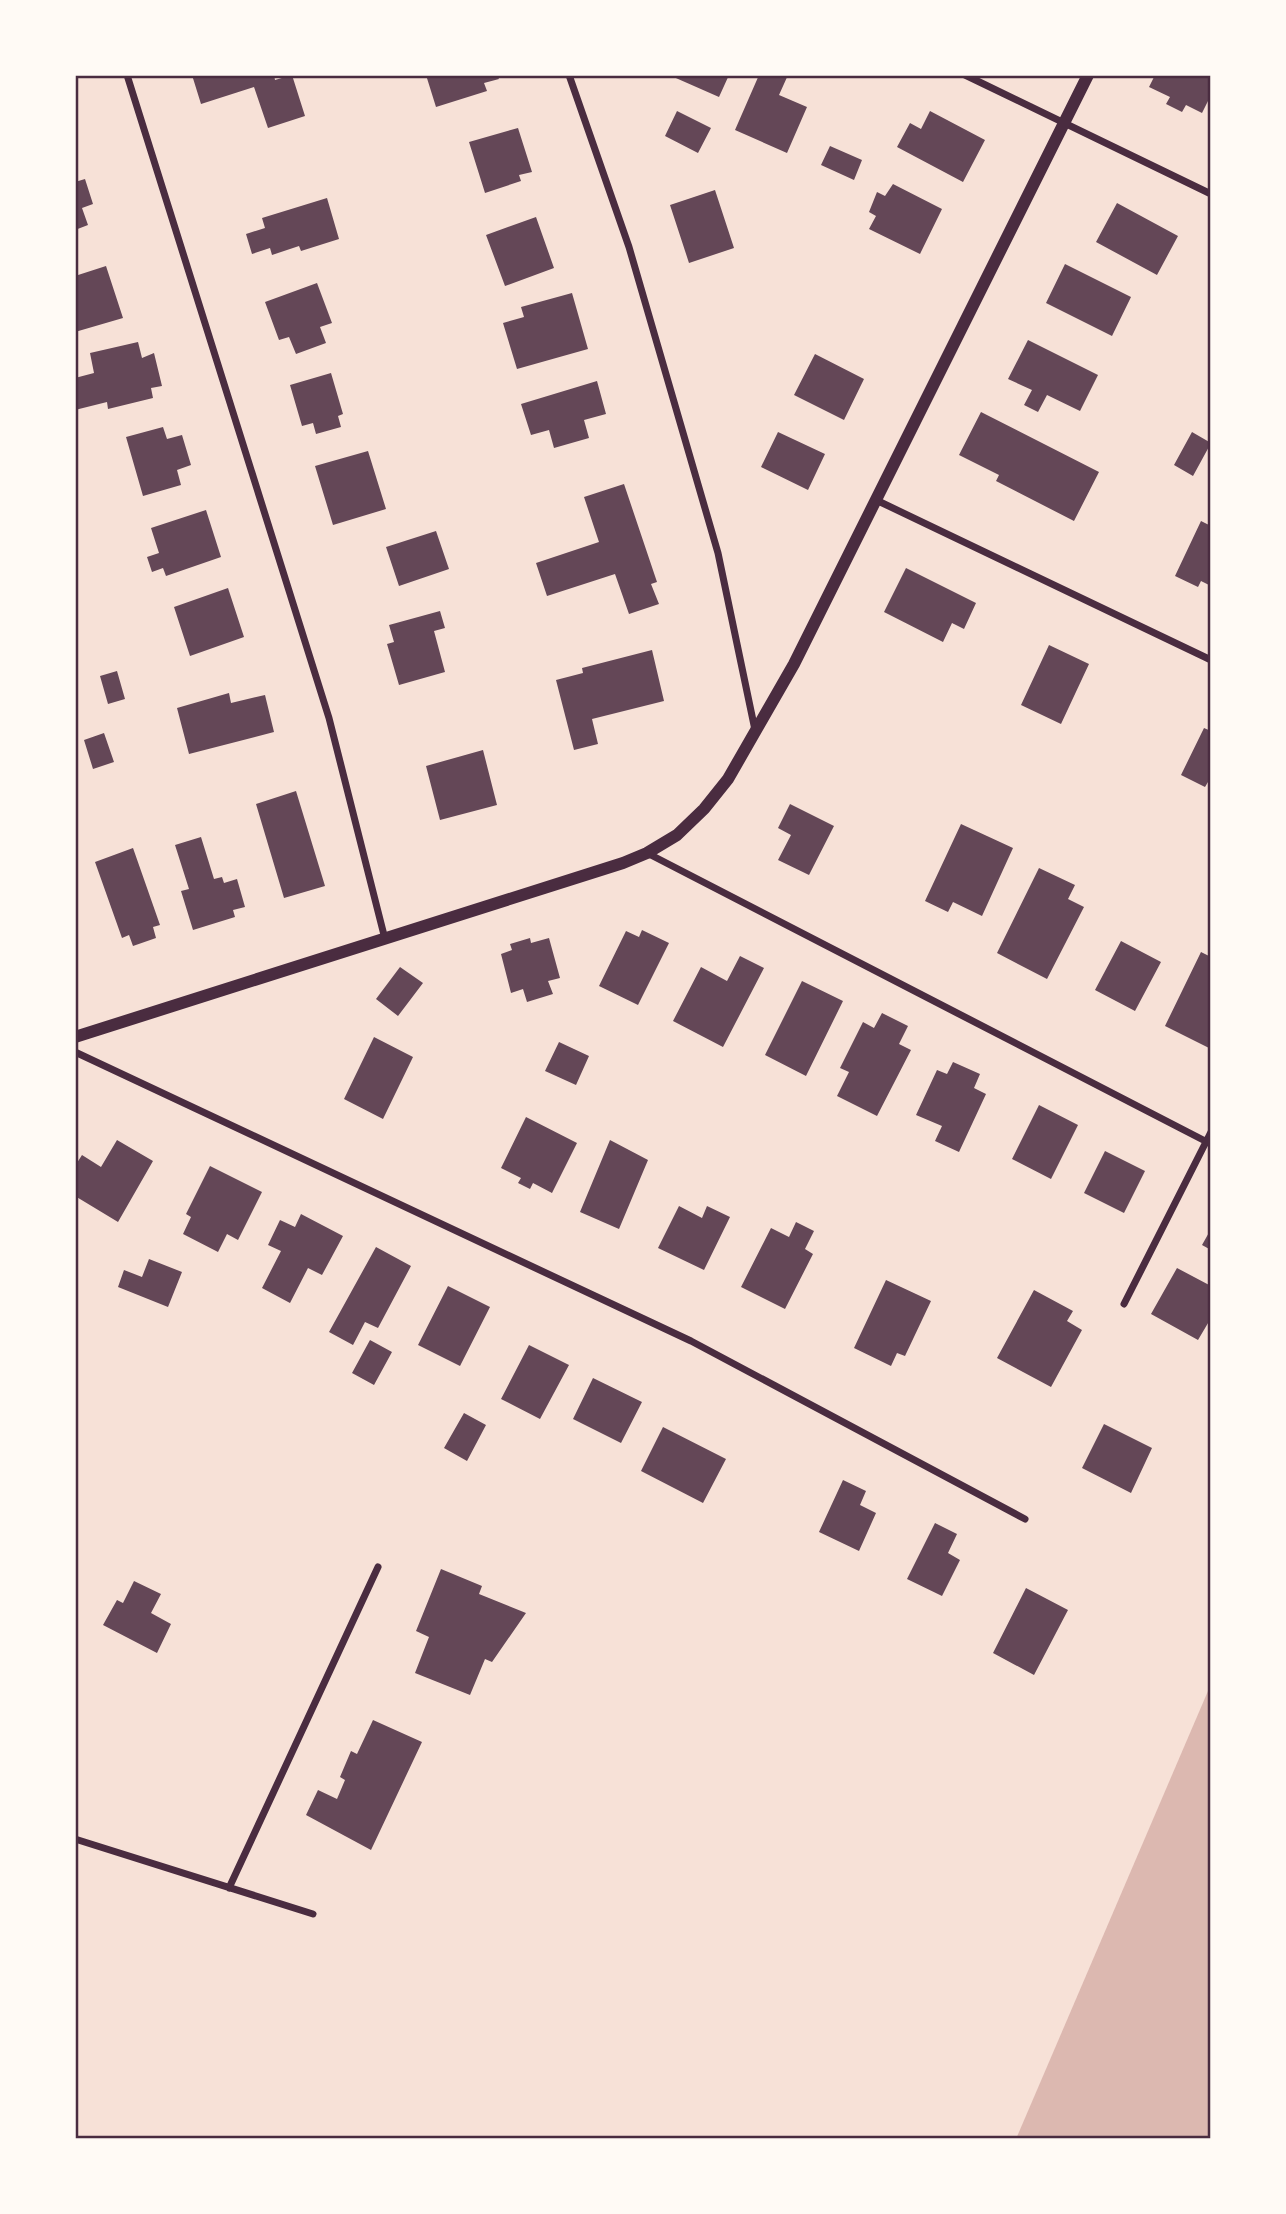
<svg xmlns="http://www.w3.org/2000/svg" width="1286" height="2214" font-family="Rubik,sans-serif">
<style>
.water{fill:#dcb8b0}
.building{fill:#644757}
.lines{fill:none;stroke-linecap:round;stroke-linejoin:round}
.minor{stroke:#4a2c40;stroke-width:7}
.tertiary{stroke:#4a2c40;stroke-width:12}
.neatline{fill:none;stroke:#4a2c40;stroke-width:2.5}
</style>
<rect width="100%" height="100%" fill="#f7e1d7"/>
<path class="water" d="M1211 1684V2139H1016Z"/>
<path class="building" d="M192 75H274L275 80 292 75 305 116 268 128 254 87 201 104Z
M426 75H497L499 79 484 83 487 91 436 107Z
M669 75H729L719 97Z
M759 75H788L779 95 807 107 787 153 735 130Z
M1155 75H1211V95L1202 113 1186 105 1182 112 1166 104 1170 97 1149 87Z
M677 111 711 128 698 153 665 136Z
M930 111 985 140 963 182 897 147 910 123 921 129Z
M518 128 532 172 519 175 521 181 485 193 469 142Z
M830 146 862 160 854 180 821 165Z
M85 179 93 204 82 208 88 225 75 230V182Z
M893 184 942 209 920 254 869 229 876 216 869 212 877 192 885 196Z
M715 190 734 248 689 263 670 205Z
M327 198 339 239 301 251 299 246 272 255 270 248 252 254 246 234 265 228 262 218Z
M1117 203 1178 236 1157 275 1096 242Z
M536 217 554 268 505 286 486 235Z
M1065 264 1131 297 1112 336 1046 303Z
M106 266 123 318 75 332V276Z
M317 283 332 323 320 327 326 343 296 354 289 337 279 340 265 302Z
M572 293 588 349 517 369 503 323 524 317 521 307Z
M1028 340 1098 375 1080 411 1047 395 1038 412 1024 405 1032 390 1008 379Z
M138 342 142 358 154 353 162 386 151 388 153 398 108 409 107 402 75 410V378L94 373 90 353Z
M815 354 864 379 844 420 794 395Z
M331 373 343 414 338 416 341 427 316 434 313 423 302 426 290 385Z
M597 381 606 414 584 420 589 438 554 448 549 430 531 435 521 404Z
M981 412 1099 472 1074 521 996 481 999 475 959 455Z
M163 427 167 439 182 435 191 465 177 470 181 485 143 496 126 437Z
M778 432 825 454 808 490 761 467Z
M1192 432 1211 443 1193 476 1174 465Z
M368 451 386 509 333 525 315 466Z
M624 484 657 582 651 584 659 604 629 614 615 574 547 596 536 563 599 542 584 497Z
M206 510 221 557 166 576 163 568 152 572 147 557 159 553 151 528Z
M1201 521 1211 526V586L1201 581 1198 587 1175 576Z
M436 531 449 569 399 586 386 547Z
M906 568 976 603 964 629 952 623 943 642 884 612Z
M228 588 244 637 190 656 174 607Z
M440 611 445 628 434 631 445 672 399 685 387 644 394 642 389 625Z
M1049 645 1089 664 1061 724 1021 705Z
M652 650 664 701 592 719 598 744 574 750 556 680 583 673 582 668Z
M117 671 125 699 108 704 100 676Z
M229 693 231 703 265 695 274 732 189 754 177 708Z
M1204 728 1211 731V777L1205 787 1181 775Z
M104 733 114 762 93 769 84 740Z
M483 750 497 805 440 820 426 766Z
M296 791 325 886 284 898 256 804Z
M790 804 834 826 809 875 778 860 791 835 778 828Z
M961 824 1013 848 982 916 953 902 948 912 925 901Z
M201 837 214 879 222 877 224 883 237 879 245 907 233 910 235 917 193 930 181 891 189 889 175 845Z
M133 848 160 925 153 927 156 938 133 946 129 935 122 938 95 862Z
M1039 868 1075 885 1068 899 1084 907 1047 979 997 953Z
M642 930 669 943 638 1005 599 986 626 931 639 937Z
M530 938 531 943 549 938 560 978 548 981 553 994 527 1002 523 989 511 993 501 954 512 950 510 944Z
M1121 941 1161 962 1135 1011 1095 990Z
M1201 952 1211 957V1049L1165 1026Z
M740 956 764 968 723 1047 673 1021 701 967 727 981Z
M400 967 423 983 398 1016 376 999Z
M802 981 843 1001 806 1076 765 1055Z
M882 1013 908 1026 899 1044 911 1050 877 1116 837 1096 849 1072 840 1068 863 1022 874 1028Z
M374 1037 413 1057 383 1119 344 1099Z
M559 1042 589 1056 576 1085 545 1071Z
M953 1062 980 1074 974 1088 986 1094 959 1152 935 1141 942 1126 916 1115 937 1070 947 1074Z
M1039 1105 1078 1125 1051 1179 1012 1159Z
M526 1117 577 1143 552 1193 533 1183 530 1189 518 1183 521 1178 501 1168Z
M117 1140 153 1161 118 1222 75 1196V1166L82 1155 101 1167Z
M610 1140 648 1160 619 1229 580 1212Z
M1105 1151 1145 1171 1124 1213 1084 1193Z
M210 1166 262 1192 238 1240 227 1234 218 1252 183 1234 191 1217 186 1214Z
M679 1206 702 1218 707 1206 730 1217 704 1270 658 1248Z
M301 1214 343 1236 322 1275 308 1268 290 1303 262 1288 281 1251 268 1245 280 1220 295 1227Z
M796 1222 814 1231 805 1249 813 1254 785 1309 741 1287 771 1228 789 1237Z
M1211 1229V1250L1202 1245Z
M376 1247 411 1266 378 1328 365 1322 353 1345 329 1332Z
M149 1259 182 1272 168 1307 118 1287 124 1270 142 1277Z
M1177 1268 1211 1286V1318L1198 1340 1151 1314Z
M886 1280 931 1301 905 1356 897 1353 891 1366 854 1348Z
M448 1286 490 1307 460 1366 418 1345Z
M1034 1290 1073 1311 1067 1321 1082 1330 1051 1387 997 1358Z
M370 1340 392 1352 374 1385 352 1373Z
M529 1345 569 1365 540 1419 501 1399Z
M593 1378 642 1402 621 1443 573 1419Z
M464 1413 486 1425 467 1461 444 1448Z
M1104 1424 1152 1448 1131 1493 1082 1468Z
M663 1427 726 1459 703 1503 641 1471Z
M843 1480 866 1491 860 1505 876 1513 859 1551 819 1532Z
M935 1523 957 1534 948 1553 960 1560 942 1596 907 1579Z
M441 1569 482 1586 479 1594 526 1613 492 1662 485 1659 470 1695 415 1673 429 1637 416 1631Z
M134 1581 161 1594 151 1613 171 1624 157 1653 103 1625 117 1600 123 1603Z
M1026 1588 1068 1610 1034 1675 993 1653Z
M373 1720 422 1742 371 1850 306 1815 318 1790 337 1799 345 1780 340 1777 351 1751 357 1754Z"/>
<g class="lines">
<path class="minor" d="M127 75 329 718 385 939
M569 75 629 247 718 553 755 730
M965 75 1211 194
M876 500 1211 660
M647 853 1211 1144
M75 1052 691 1341 1025 1519
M1124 1304 1211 1132
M75 1839 313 1914
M229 1888 378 1567"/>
<path class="tertiary" d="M75 1037 623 863 647 853 677 835 704 809 728 779 794 664 1088 75"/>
</g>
<rect width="1286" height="2214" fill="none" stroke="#fffaf5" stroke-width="154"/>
<rect x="77" y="77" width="1132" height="2060" class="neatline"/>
</svg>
